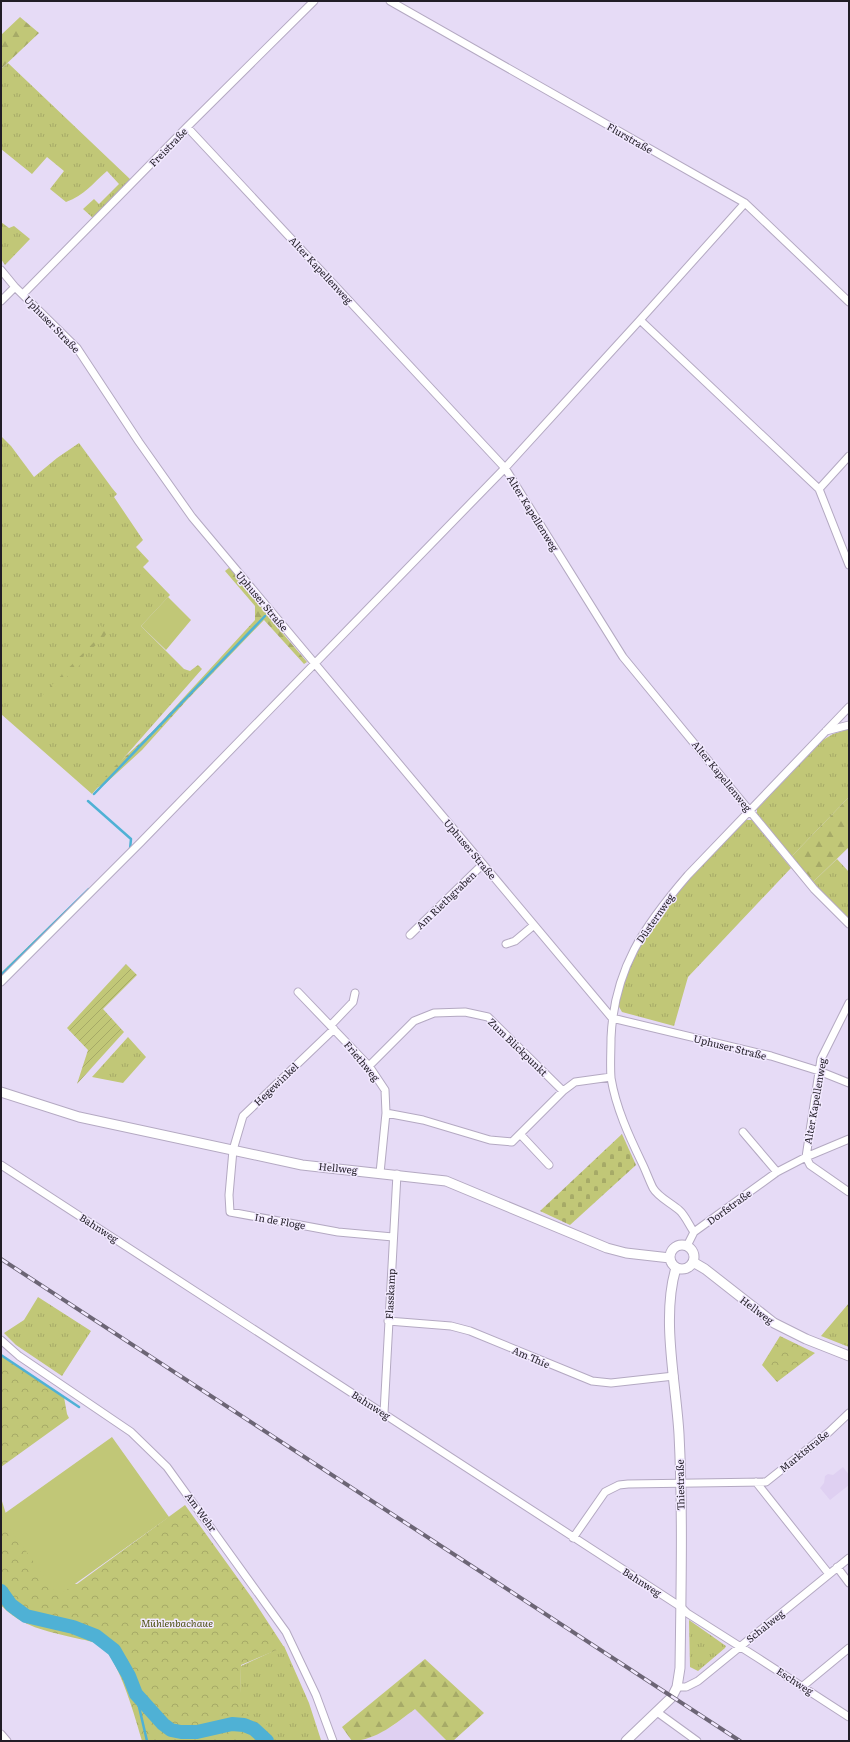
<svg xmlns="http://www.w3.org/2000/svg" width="850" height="1742" font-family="Literata,serif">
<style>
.built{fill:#dfd0f2}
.grass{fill:url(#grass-tufts)}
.forest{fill:url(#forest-firs)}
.cemetery{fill:url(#cemetery-stones)}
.park{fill:url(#park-crowns)}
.garden{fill:url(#garden-furrows)}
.pitch{fill:#c1c777}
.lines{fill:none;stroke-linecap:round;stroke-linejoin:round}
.stream{stroke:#4fb1d5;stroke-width:2.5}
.river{stroke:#4fb1d5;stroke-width:14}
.minor-casing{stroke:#b4a9c2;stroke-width:9}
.tertiary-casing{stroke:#b4a9c2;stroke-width:11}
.minor{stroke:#fff;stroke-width:7}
.tertiary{stroke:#fff;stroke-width:9}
.rail-casing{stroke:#6c6575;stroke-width:4}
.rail{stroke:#f2e9ff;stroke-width:2.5;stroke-dasharray:8;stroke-linecap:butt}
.labels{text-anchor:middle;stroke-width:3;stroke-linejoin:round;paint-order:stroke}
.street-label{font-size:10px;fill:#211d26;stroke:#f2e9ff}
.park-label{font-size:10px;font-style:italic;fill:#505317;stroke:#f2e9ff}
</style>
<defs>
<pattern id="grass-tufts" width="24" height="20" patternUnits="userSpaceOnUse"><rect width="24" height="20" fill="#c1c777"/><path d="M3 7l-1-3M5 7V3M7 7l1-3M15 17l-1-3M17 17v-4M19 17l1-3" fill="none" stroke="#a6aa67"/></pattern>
<pattern id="forest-firs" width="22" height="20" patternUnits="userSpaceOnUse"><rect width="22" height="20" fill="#c1c777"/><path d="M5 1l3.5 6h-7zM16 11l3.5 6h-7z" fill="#a6aa67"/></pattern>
<pattern id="cemetery-stones" width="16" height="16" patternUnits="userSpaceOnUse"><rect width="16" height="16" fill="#c1c777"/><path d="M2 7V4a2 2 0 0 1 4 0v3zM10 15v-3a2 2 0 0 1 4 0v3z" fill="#a6aa67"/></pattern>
<pattern id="park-crowns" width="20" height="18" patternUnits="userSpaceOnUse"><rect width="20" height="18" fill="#c1c777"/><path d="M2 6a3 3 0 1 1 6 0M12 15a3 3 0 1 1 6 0" fill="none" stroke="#a6aa67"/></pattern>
<pattern id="garden-furrows" width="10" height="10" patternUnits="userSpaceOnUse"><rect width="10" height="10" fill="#c1c777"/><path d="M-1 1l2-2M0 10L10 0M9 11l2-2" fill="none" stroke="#a6aa67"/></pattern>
</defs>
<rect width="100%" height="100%" fill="#e6dbf6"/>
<path class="built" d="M843 1467 849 1475V1485L830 1500 820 1488 824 1483 825 1476 828 1474 833 1475Z
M415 1708 447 1741H354L374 1736 394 1725Z"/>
<path class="grass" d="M8 63 131 180 93 218 83 209 94 199 99 204 119 184 107 171C92 184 85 195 66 202L50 189 64 171 47 157 32 174 1 149V69Z
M1 222 9 228 14 226 30 239 5 265 1 259Z
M1 436 11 446 34 477 57 458 79 443 112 488 117 494 114 497 143 540 136 547 149 561 143 567 170 595 141 626 184 669 190 671 198 665 202 669 92 794 1 714Z
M849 729V797L791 857 757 816V809L823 740 833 734Z
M746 820H752L791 868 688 977 674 1026 622 1012 618 1005C634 924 692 877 746 820Z
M837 859 849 872V919L812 883Z
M128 1037 146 1057 123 1083 92 1077Z
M38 1297 91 1331 62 1376 16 1345 4 1333 24 1320Z
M849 1303V1347L821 1336Z
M689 1620 726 1646 725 1648 698 1671 690 1667Z
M284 1646 309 1703 321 1740 317 1741H272L239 1720 241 1666Z"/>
<path class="forest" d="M20 17 39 33 1 69V35Z
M230 567 273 622 307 662 304 664 264 620 187 700 142 750 105 784 94 789 115 766 152 732 255 620V606L225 571Z
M100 625 107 633 102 640 84 655 81 664 49 693 20 726V722L26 715 48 689 96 640Z
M849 797V847L812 883 791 857Z
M66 910 69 912 1 980V973L5 969Z
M425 1659 484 1713 453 1741H447L415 1709C396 1723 377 1740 352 1741L342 1727Z"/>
<path class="cemetery" d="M622 1134 636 1165 570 1225 540 1211Z"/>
<path class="park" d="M780 1336 815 1353 777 1382 762 1365Z
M1 1355 64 1397 67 1414 69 1418 1 1467Z
M1 1498 6 1514 63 1584H77L185 1505 252 1598 284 1647 241 1665 240 1713C259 1714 270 1728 282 1741H142C136 1720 119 1659 101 1646 93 1641 84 1640 75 1638 47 1631 21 1627 1 1605Z"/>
<path class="garden" d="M126 964 137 975 103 1009 124 1032 77 1084 88 1050 67 1028Z"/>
<path class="pitch" d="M168 597 191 620 166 650 141 626Z
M112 1437 169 1517 58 1596 1 1516Z"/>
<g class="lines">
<path class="stream" d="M94 794 265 616
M88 801 131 839 130 849
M1 975 89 889
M1 1355 79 1407
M136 1694 147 1741"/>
<path class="river" d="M1 1591 11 1605 26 1616 73 1627 96 1636 114 1650 129 1676 136 1694 163 1724 171 1730 181 1732H197L232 1724 244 1725 254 1729 267 1741"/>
<defs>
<path id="minor" d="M390 1 745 203 849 302
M187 127 505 468 623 657 814 889 849 924
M745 203 640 320 819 489
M1 270 15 287 77 348 139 442 192 517 612 1018 771 1056 819 1071 849 1083
M23 294 187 127 314 1
M1 301 15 287
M849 456 819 489 849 565
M826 731 849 725
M410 935 483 864
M506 944 515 941 534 925
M1 982 141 842 505 468 640 320
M298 992 369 1066 385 1090 386 1113 380 1173
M849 1003 821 1059 806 1157 810 1165 849 1192
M331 1025 353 1002 355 993
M334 1029 243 1116 233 1150 229 1195 230 1212 338 1232 393 1237
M369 1066 414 1021 434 1013 465 1012 488 1017 563 1091
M386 1113 423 1120 490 1140 512 1142 563 1091 575 1082 611 1077
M743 1132 777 1172
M520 1134 549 1165
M1 1165 681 1607 687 1613 758 1658 849 1717
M694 1232C689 1225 685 1215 679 1210 671 1203 658 1197 653 1188 649 1180 646 1171 642 1163 629 1136 616 1108 611 1078 610 1065 611 1051 611 1038 614 969 644 926 688 875L849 707
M687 1246 694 1232 777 1172 806 1157 849 1139
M388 1321 451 1326 470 1331 592 1381 611 1383 674 1376
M1 1340 19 1356 131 1432 167 1467 286 1632 316 1695 333 1741
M384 1413 397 1174
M756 1482 829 1574
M573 1538 605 1492 619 1485 628 1484 766 1482 829 1432 849 1413
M837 1567 849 1583
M803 1686 849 1648
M677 1687H686L698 1681 849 1558
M657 1712 697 1741
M1 1734 7 1741"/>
<path id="tertiary" d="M1 1092 79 1117 302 1165 446 1181 607 1248 626 1253 670 1258
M670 1257a12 12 0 1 1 24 0a12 12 0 1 1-24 0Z
M693 1262 705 1269 774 1323 806 1339 849 1356
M626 1741 672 1697 677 1687 680 1668C681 1590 683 1512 679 1434 676 1383 661 1317 676 1268"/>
</defs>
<use href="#minor" class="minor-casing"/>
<use href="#tertiary" class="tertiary-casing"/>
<use href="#minor" class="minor"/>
<use href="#tertiary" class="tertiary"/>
<defs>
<path id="rail" d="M1 1259 740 1741"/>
</defs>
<use href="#rail" class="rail-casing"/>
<use href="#rail" class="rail"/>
</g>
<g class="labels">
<g class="street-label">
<text transform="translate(630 138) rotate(30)" y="4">Flurstraße</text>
<text transform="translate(168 147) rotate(-46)" y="4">Freistraße</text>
<text transform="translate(321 270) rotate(47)" y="4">Alter Kapellenweg</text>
<text transform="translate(52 324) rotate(46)" y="4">Uphuser Straße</text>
<text transform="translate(533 513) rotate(58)" y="4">Alter Kapellenweg</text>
<text transform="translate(262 601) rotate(50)" y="4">Uphuser Straße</text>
<text transform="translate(722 776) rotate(51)" y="4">Alter Kapellenweg</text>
<text transform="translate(470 849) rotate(50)" y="4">Uphuser Straße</text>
<text transform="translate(446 900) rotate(-44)" y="4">Am Riethgraben</text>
<text transform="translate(655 918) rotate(-55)" y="4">Düsternweg</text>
<text transform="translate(518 1047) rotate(44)" y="4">Zum Blickpunkt</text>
<text transform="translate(730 1047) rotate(14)" y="4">Uphuser Straße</text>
<text transform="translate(362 1061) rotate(50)" y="4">Friethweg</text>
<text transform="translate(276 1084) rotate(-44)" y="4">Hegewinkel</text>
<text transform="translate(815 1101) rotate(-80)" y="4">Alter Kapellenweg</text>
<text transform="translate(338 1168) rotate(6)" y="4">Hellweg</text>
<text transform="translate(729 1207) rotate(-36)" y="4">Dorfstraße</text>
<text transform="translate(280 1221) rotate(10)" y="4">In de Floge</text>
<text transform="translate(99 1228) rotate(33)" y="4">Bahnweg</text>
<text transform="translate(390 1294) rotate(-87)" y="4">Flasskamp</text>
<text transform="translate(757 1310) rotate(37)" y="4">Hellweg</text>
<text transform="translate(531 1357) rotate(23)" y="4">Am Thie</text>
<text transform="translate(371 1405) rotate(33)" y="4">Bahnweg</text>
<text transform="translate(804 1451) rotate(-39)" y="4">Marktstraße</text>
<text transform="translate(680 1485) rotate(-91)" y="4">Thiestraße</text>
<text transform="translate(201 1512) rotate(54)" y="4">Am Wehr</text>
<text transform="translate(642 1582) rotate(33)" y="4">Bahnweg</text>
<text transform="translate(765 1626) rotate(-39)" y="4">Schalweg</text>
<text transform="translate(795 1681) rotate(33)" y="4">Eschweg</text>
</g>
<g class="park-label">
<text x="177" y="1627">Mühlenbachaue</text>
</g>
</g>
<rect width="850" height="1742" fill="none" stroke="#211d26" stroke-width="4"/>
</svg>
